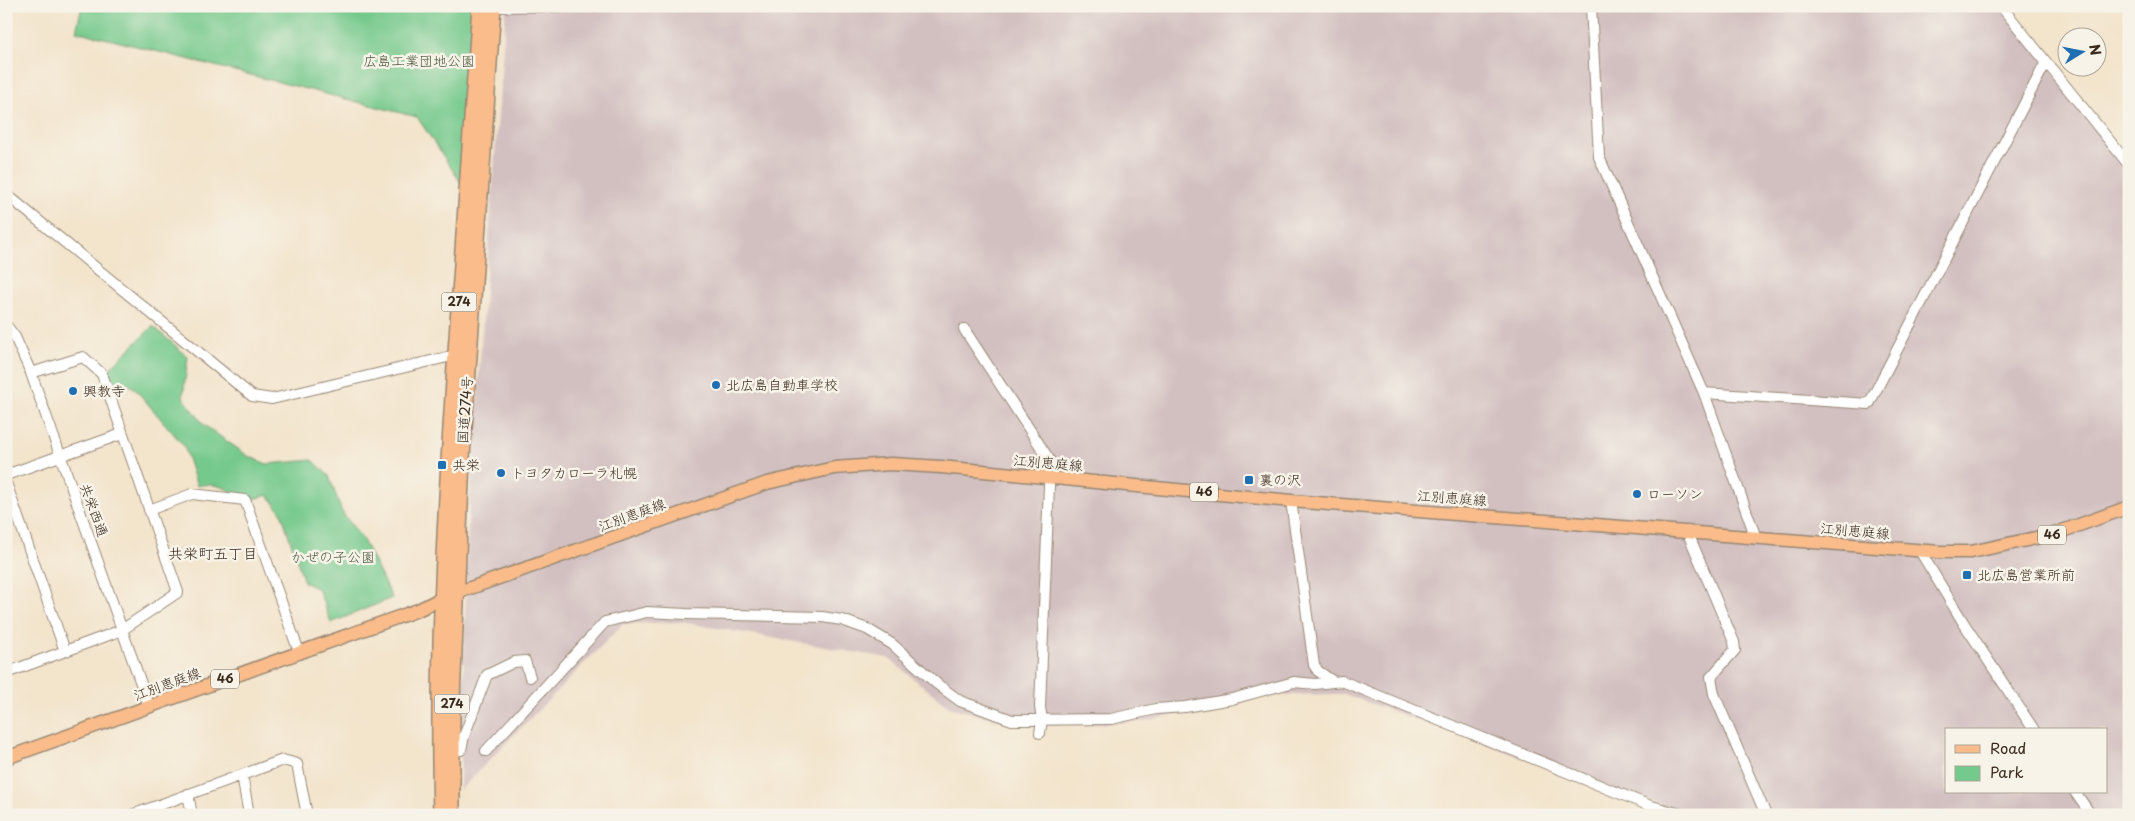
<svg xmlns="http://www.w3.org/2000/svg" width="2135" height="821" font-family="'Playpen Sans','Klee One',sans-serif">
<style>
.industrial{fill:#d2bfc0;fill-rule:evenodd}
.green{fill:#74c98c;stroke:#587a55}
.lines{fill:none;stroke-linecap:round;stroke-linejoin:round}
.minor-casing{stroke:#978775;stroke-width:12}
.major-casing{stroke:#978775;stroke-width:15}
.highway-casing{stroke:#978775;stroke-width:18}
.minor{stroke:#fff;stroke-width:10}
.major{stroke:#f9bc8a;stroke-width:12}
.highway{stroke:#f9bc8a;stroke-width:15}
.poi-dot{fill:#1f6fb2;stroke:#f7f3e8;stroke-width:2}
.labels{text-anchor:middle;stroke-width:5;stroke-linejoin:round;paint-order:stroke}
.shield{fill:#f7f3e8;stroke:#73665b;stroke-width:1}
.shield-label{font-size:12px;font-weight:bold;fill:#3b2a1e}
.park-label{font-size:14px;fill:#4c5a3f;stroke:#f7f3e8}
.poi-label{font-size:14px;fill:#3b2a1e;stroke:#f7f3e8;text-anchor:start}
.street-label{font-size:14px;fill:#3b2a1e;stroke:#f7f3e8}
.neighbourhood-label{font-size:15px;fill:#3b2a1e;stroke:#f7f3e8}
</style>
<rect width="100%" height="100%" fill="#f7f3e8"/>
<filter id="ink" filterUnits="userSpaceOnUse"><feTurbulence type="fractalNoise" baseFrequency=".02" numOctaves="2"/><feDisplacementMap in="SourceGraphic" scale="10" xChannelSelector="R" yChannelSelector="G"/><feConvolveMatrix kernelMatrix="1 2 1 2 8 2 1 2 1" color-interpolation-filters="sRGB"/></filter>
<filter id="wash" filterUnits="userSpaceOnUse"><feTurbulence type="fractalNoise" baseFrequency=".0096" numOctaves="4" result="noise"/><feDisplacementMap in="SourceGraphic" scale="20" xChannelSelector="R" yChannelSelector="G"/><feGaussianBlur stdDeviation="1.12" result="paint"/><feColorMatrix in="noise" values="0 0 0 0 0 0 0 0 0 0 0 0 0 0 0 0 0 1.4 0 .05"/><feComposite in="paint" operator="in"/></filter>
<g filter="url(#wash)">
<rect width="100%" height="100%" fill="#f3e4cc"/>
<path class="industrial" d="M506 6H2000L2129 166V807L2124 815H1687L1344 694 1266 695 1146 721 1098 724H1015L949 707 888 658 681 622 623 624 460 790 468 525ZM1946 730H2106V792H1946Z"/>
<path class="green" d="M82 6H480L466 190 417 117 76 31Z
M153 326 188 357 183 397 204 425 248 456 267 464 313 460 329 476 342 512 363 540 392 598 331 623 318 589 304 582 281 512 268 495 248 501C232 491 216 481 197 486L184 446 135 389 127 383 114 387 108 370Z"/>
</g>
<g filter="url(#ink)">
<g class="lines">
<defs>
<path id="minor" d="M1591 6 1599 157 1704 393 1869 404 2046 62
M2001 6 2129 165
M488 7 595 6
M6 194 252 396 272 399 460 354
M6 325 15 337 31 373 149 706
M964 329 1050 461 1040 707 1042 720 1040 733
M1704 393 1756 538
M6 475 122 434
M6 483 65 651
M1291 501 1314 665 1318 671 1334 682
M149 510 192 494 245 500 299 652
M1687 531 1734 642 1735 650 1711 677 1714 694 1766 815
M1920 551 1963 622 2034 730
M6 673 122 630 178 592 102 374 83 357 31 373
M451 751 461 750 464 736 487 675 514 662 525 661 530 677
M486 751 605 622 647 612 686 614 822 617 842 620 867 629 892 644 937 684 960 701 1012 720 1111 719 1156 709 1185 707 1232 699 1294 682 1315 684 1342 681 1648 805 1684 815
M242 775 249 815
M2075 792 2091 815
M188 794 192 815
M132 815 283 760 297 764 307 815"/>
<path id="major" d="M6 758 418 610 442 598 767 483 834 468 891 464 941 467 1291 501 1940 552H1971L2054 534 2129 507"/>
<path id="highway" d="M441 815C437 675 444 535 453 396 461 266 471 136 480 6
M452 815V701L462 458 493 6"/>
</defs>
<use href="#minor" class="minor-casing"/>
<use href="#major" class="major-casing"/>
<use href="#highway" class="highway-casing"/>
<use href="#minor" class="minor"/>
<use href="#major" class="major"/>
<use href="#highway" class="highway"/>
</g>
</g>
<g class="poi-dot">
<circle cx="716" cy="385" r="5"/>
<circle cx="73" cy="391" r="5"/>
<rect x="437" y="460" width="10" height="10" rx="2.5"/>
<circle cx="501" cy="473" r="5"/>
<rect x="1244" y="475" width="10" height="10" rx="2.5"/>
<circle cx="1637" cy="494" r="5"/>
<rect x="1962" y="570" width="10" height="10" rx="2.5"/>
</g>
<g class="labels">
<g class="shield">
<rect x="441.5" y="292.5" width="35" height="19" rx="4"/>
<rect x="1190" y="482.5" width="28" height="19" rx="4"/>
<rect x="2038" y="525.5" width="28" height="19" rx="4"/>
<rect x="211" y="669.5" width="28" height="19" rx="4"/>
<rect x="434.5" y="694.5" width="35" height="19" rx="4"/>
</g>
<g class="shield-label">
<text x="459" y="306">274</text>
<text x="1204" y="496">46</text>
<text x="2052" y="539">46</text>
<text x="225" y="683">46</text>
<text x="452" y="708">274</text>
</g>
<g class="park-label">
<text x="419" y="66">広島工業団地公園</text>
<text x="333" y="562">かぜの子公園</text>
</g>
<g class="poi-label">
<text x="726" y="390">北広島自動車学校</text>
<text x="83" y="396">興教寺</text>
<text x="452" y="470">共栄</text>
<text x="511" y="478">トヨタカローラ札幌</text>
<text x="1259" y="485">裏の沢</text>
<text x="1647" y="499">ローソン</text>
<text x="1977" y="580">北広島営業所前</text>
</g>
<g class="street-label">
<text transform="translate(465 410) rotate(-86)" y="5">国道274号</text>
<text transform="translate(1048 463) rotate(5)" y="5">江別恵庭線</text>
<text transform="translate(1452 498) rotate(4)" y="5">江別恵庭線</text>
<text transform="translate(94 510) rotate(70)" y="5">共栄西通</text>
<text transform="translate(632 515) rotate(-20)" y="5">江別恵庭線</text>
<text transform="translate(1855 531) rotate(5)" y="5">江別恵庭線</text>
<text transform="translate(167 684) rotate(-20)" y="5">江別恵庭線</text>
</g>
<g class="neighbourhood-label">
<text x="213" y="559">共栄町五丁目</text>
</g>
</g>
<rect width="2135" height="821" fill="none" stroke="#f7f3e8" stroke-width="25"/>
<rect x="1945" y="728" width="162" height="65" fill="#f7f3e8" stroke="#aca397"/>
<rect x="1955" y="745" width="25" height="8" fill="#f9bc8a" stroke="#aca397"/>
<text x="1990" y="754" font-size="15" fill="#3b2a1e">Road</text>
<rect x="1955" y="766" width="25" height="15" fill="#74c98c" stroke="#aca397"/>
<text x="1990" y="778" font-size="15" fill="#3b2a1e">Park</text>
<g transform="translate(2082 52) rotate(80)"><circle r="24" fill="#f7f3e8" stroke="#aca397"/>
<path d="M0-4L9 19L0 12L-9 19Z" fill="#1f6fb2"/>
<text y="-8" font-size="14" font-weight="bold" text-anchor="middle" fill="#3b2a1e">N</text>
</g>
</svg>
